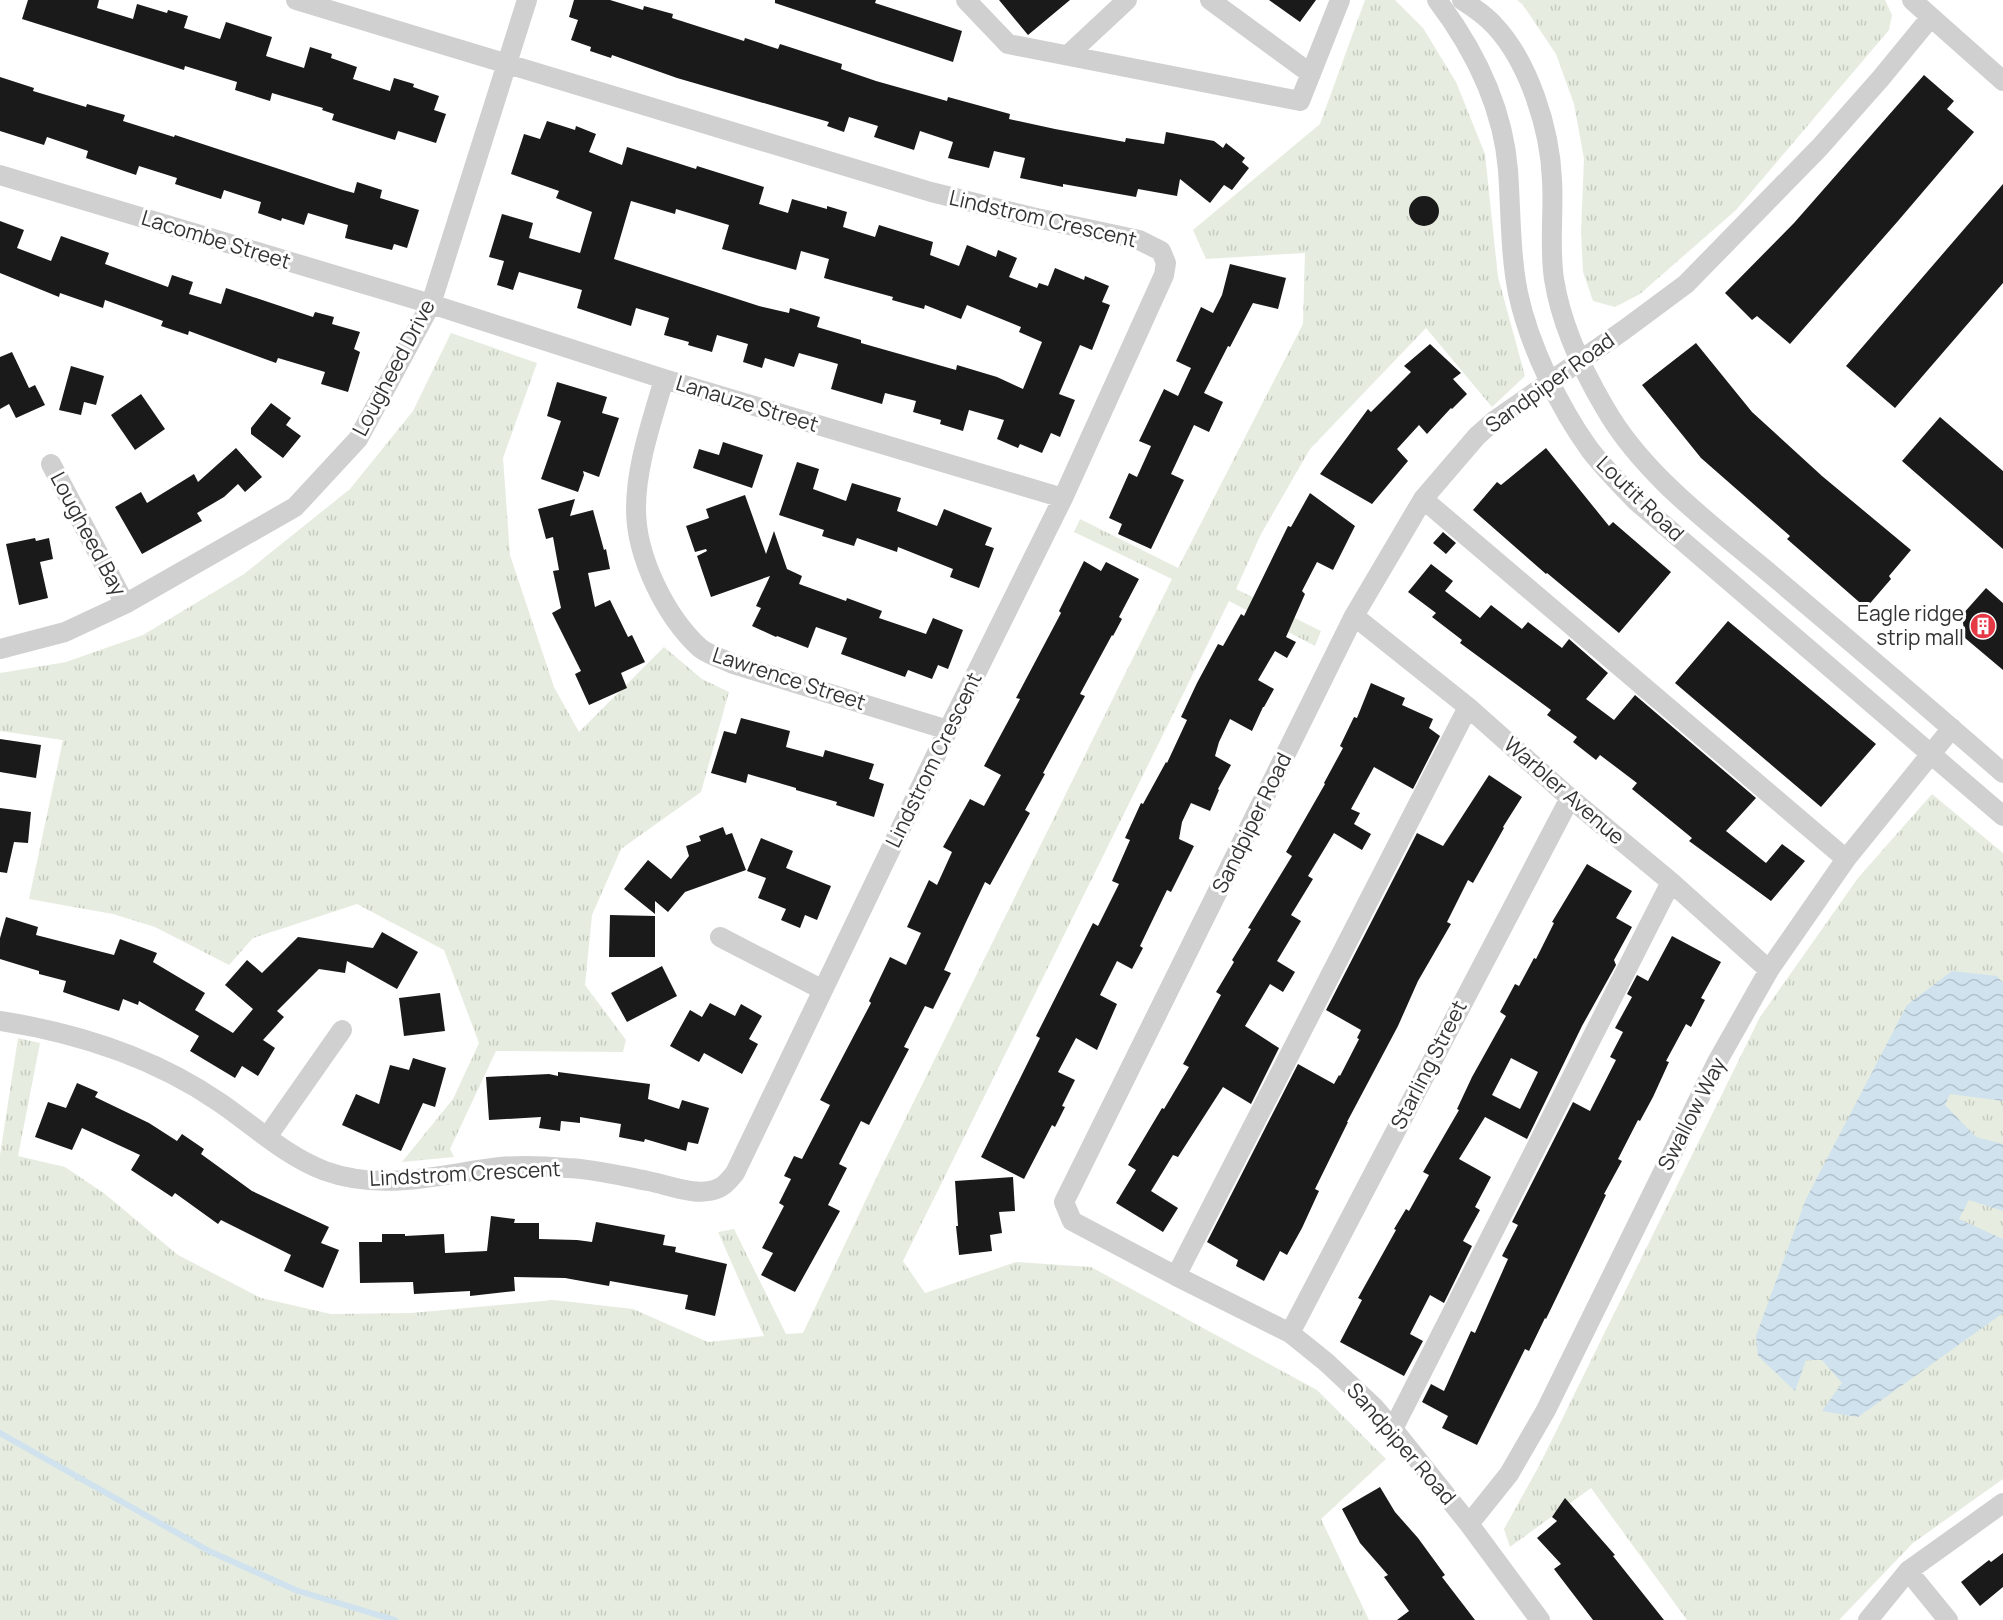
<svg xmlns="http://www.w3.org/2000/svg" width="2003" height="1620" font-family="Manrope,sans-serif">
<style>
.grass{fill:url(#grass-tufts)}
.water{fill:url(#water-waves)}
.lines{fill:none;stroke-linecap:round;stroke-linejoin:round}
.stream{stroke:#cfe2ee;stroke-width:6}
.building{fill:#1a1a1a;fill-rule:evenodd}
.minor{stroke:#d0d0d0;stroke-width:20}
.labels{text-anchor:middle;stroke-width:6;stroke-linejoin:round;paint-order:stroke}
.street-label{font-size:21px;fill:#333;stroke:#fff}
.poi-label{font-size:21px;fill:#333;stroke:#fff;text-anchor:end}
</style>
<defs>
<pattern id="grass-tufts" width="24" height="20" patternUnits="userSpaceOnUse" patternTransform="scale(1.5)"><rect width="24" height="20" fill="#e6ecdf"/><path d="M3 7l-1-3M5 7V3M7 7l1-3M15 17l-1-3M17 17v-4M19 17l1-3" fill="none" stroke="#c6cbc0"/></pattern>
<pattern id="water-waves" width="16" height="10" patternUnits="userSpaceOnUse" patternTransform="scale(1.5)"><rect width="16" height="10" fill="#cfe2ee"/><path d="M0 5q4-4 8 0t8 0" fill="none" stroke="#b2c2cd"/></pattern>
</defs>
<rect width="100%" height="100%" fill="#fff"/>
<path class="grass" d="M1365 0H1395L1423 28 1456 82 1485 154 1498 277 1525 376 1492 407 1426 328 1310 449 1261 534 1236 589 1321 631 1315 646 1229 601 903 1261 925 1293 1016 1262 1091 1267 1317 1390 1386 1459 1321 1519 1369 1620H0V1155L18 1038 40 1043 18 1156 65 1167 105 1194 178 1255 261 1298 331 1314 411 1313 554 1300 633 1309 708 1342 764 1336 718 1232 734 1229 786 1334 803 1333 880 1170 1172 579 1074 532 1080 519 1178 568 1303 324 1305 253 1206 259 1193 230 1320 124Z
M1517 0H1885L1892 15 1889 30 1736 210 1640 294 1615 307 1593 301 1583 272 1581 231 1584 159 1574 104 1556 54 1523 5Z
M451 333 537 363 503 458 510 555 554 687 579 732 664 647 702 679 729 692 701 792 621 849 592 915 585 985 626 1040 623 1052 496 1051 450 1149 454 1157 402 1162 453 1099 479 1043 444 950 357 904 253 938 229 965 155 927 113 914 29 899 63 740 0 731V673L66 662 143 635 244 574 350 489 413 411Z
M1932 794 2003 853V1479L1913 1543 1839 1620H1687L1591 1488 1510 1547 1504 1529 1540 1464 1760 1017 1858 878Z"/>
<path class="water" d="M1952 971 1997 976 2003 983V1101L1950 1094 1945 1105 1976 1137 2003 1144V1211L1969 1200 1959 1219 2003 1239V1313L1858 1417 1822 1411 1842 1383 1822 1360H1806L1795 1391 1758 1356 1756 1336 1806 1199 1907 1005Z"/>
<g class="lines">
<path class="stream" d="M0 1433 209 1551 298 1591 395 1620"/>
</g>
<path class="building" d="M28 0H99L97 8 133 19 137 4 167 13 168 10 188 16 184 28 220 39 226 22 272 37 266 56 304 68 310 47 332 54 331 58 357 67 353 79 390 91 394 78 414 84 413 87 439 96 434 110 446 114 436 143 398 131 395 140 332 120 334 114 322 110 323 108 272 93 270 101 235 90 237 82 185 66 184 70 22 19Z
M574 0H610L643 10 644 6 673 14 672 18 744 41 745 38 778 49 780 44 842 64 841 69 876 81 947 101 948 97 1010 114 1009 119 1055 129 1125 142 1126 138 1164 144 1166 132 1214 141 1223 148 1226 143 1245 158 1242 162 1249 168 1232 190 1224 185 1210 203 1180 179 1177 196 1138 189 1136 197 1063 184V187L1020 178 1025 158 994 151 989 168 948 158 953 142 920 131 914 150 874 137 878 126 849 117 844 132 827 126 829 122 677 78 612 55 611 58 590 51 591 47 571 40 578 20 569 17Z
M775 0H876L875 3 962 31 953 62 775 3Z
M999 0H1070L1028 35Z
M1269 0H1316L1300 22Z
M1924 75 1954 101 1947 109 1974 132 1898 221 1790 344 1757 316 1752 320 1725 293 1794 223Z
M0 77 34 88 33 91 86 107 87 104 125 115 123 121 174 137 175 135 343 190 354 193 357 182 382 190 380 198 419 210 407 248 394 244 392 250 345 238 348 225 308 213 304 225 282 218 281 221 258 213 261 202 224 190 221 199 175 184 177 178 139 166 136 175 86 158 88 151 47 137 44 145 0 131Z
M547 121 575 130 576 126 596 134 589 152 622 165 627 147 696 169 697 166 764 187 759 204 788 213 792 199 827 209V206L847 212 843 227 875 237 879 225 933 242 930 255 959 266 967 245 996 257 998 250 1017 258 1009 277 1037 288 1039 283 1048 286 1055 268 1084 280 1085 276 1109 286 1102 302 1110 305 1092 350 1080 345 1059 394 1075 400 1060 437 1051 433 1042 453 1020 444 1018 448 997 439 1004 420 969 410 963 431 940 424 941 420 913 412 916 401 885 393 882 404 831 389 838 364 799 353 794 367 765 358 762 368 743 362 748 344 717 335 712 352 688 345 689 342 664 335 669 318 636 308 631 326 577 308 582 290 519 272 513 290 497 285 504 261 489 257 502 214 533 223 529 238 580 253 592 212 556 198 559 191 511 174 524 134 540 139ZM631 201 675 214 676 209 729 225 722 249 796 270 801 251 829 259 824 278 893 297 892 300 924 309 925 305 961 319 967 305 1021 327 1019 332 1042 342 1023 389 997 377 957 365 956 370 861 343V340L817 327 820 317 790 308 789 313 759 306 614 259Z
M2003 184V283L1895 408 1846 366Z
M1409 211a15 15 0 1 1 30 0a15 15 0 1 1-30 0Z
M0 221 24 230 17 248 51 261 61 236 109 253 105 264 168 287 172 275 193 282 189 294 221 304 226 288 313 317 315 312 334 317 332 324 360 332 354 349 360 352 348 392 321 384 325 372 278 358 276 363 189 331 188 335 161 326 163 321 105 300 103 308 60 293 59 297 0 273Z
M1230 264 1286 278 1278 309 1253 303 1230 347 1228 346 1204 393 1223 402 1209 432 1194 425 1171 474 1184 480 1151 549 1118 534 1122 524 1109 518 1129 473 1137 477 1151 446 1139 441 1164 389 1178 396 1191 368 1176 361 1201 307 1213 313 1222 295Z
M1696 343 1752 412 1822 476 1911 550 1889 576 1891 579 1866 608 1787 539 1790 536 1701 458 1642 385Z
M1430 344 1461 373 1453 379 1467 394 1452 409 1451 408 1427 434 1419 425 1397 449 1408 461 1372 504 1320 474 1368 409 1371 412 1411 372 1404 366Z
M12 352 29 388 35 385 45 405 16 418 9 404 0 409V357Z
M71 366 104 376 96 405 84 402 81 415 59 410Z
M557 382 607 397 602 413 619 418 599 477 583 471 584 475 578 492 541 479 561 421 547 416Z
M141 394 165 429 135 450 111 415Z
M271 403 291 418 286 425 301 436 283 458 251 434V428Z
M1940 417 2003 471V549L1902 461Z
M723 442 763 455 752 488 693 468 699 449 719 455Z
M236 448 262 477 245 492 238 484 224 497 197 513 202 521 142 554 115 507 141 492 147 503 194 474 198 482Z
M1546 448 1609 526 1613 522 1671 572 1619 633 1547 573 1546 574 1473 510 1497 482 1501 485Z
M797 462 819 469 813 489 846 501 852 483 901 498 897 511 937 526 944 509 992 528 985 545 994 548 979 588 950 577 953 569 898 547 897 552 857 538 854 546 822 536 824 530 779 515Z
M1310 493 1355 526 1333 570 1317 562 1302 591 1305 594 1286 637 1296 642 1287 658 1275 651 1258 680 1274 689 1264 707H1263L1252 731 1230 719 1219 742 1215 756 1231 765 1218 789 1219 790 1210 811 1191 803 1182 822 1179 839 1194 846 1171 892 1167 890 1140 946 1143 948 1132 969 1117 961 1100 995 1117 1004 1097 1050 1076 1038 1058 1072 1075 1080 1062 1106 1065 1107 1055 1127 1052 1125 1024 1179 981 1157 1040 1038 1036 1036 1093 923 1098 926 1119 884 1112 881 1130 840 1125 838 1141 803 1143 804 1166 762 1167 763 1187 720 1181 717 1197 683 1218 644 1223 646 1241 614 1244 616 1288 526 1291 527Z
M745 495 766 554 774 531 787 569 802 576 799 584 846 601 847 598 882 611 879 618 926 634 933 618 963 630 948 669 938 665 932 679 908 670 905 677 841 654 847 638 816 627 808 648 777 636 776 637 752 626 761 608 756 606 770 576 711 597 697 556 707 551 706 549 695 552 686 526 709 518 706 509Z
M575 499 570 516 593 510 604 550 606 549 610 569 588 573 595 607 610 600 628 637 632 635 645 662 621 673 627 688 589 705 575 674 581 671 552 613 561 608 553 571 559 570 553 537 546 539 538 509Z
M1443 532 1456 543 1446 554 1433 543Z
M35 538 36 541 49 538 53 559 40 562 48 598 19 605 6 544Z
M1084 561 1101 571 1106 562 1139 579 1119 617 1122 619 1113 636 1112 635 1080 694 1085 696 1043 773 1045 774 1025 810 1030 813 990 885 985 882 966 922 944 970 951 973 933 1009 925 1006 904 1047 909 1049 869 1125 861 1121 839 1164 847 1168 828 1205 840 1211 795 1292 761 1275 773 1253 762 1248 784 1206 779 1203 791 1179 784 1176 794 1156 802 1159 830 1105 820 1100 871 1003 869 1001 890 957 906 965 921 933 907 927 929 880 937 885 952 852 943 847 970 799 984 806 1001 775 984 766 1020 699 1016 698 1061 613 1059 611Z
M1431 564 1453 581 1445 591 1480 618 1491 605 1522 629 1528 622 1562 648 1569 639 1608 673 1586 699 1614 720 1635 695 1756 798 1726 831 1766 863 1782 844 1805 861 1771 901 1689 841 1692 838 1632 789 1637 783 1600 755 1596 760 1573 742 1577 737 1547 715 1551 710 1460 643 1462 640 1432 617 1436 613 1408 592Z
M1986 588 2003 603V670L1965 638 1962 615Z
M1728 621 1876 744 1821 807 1675 683Z
M1371 683 1405 698 1402 705 1433 719 1429 728 1440 736 1413 789 1374 767 1351 809 1360 813 1354 824 1371 834 1362 850 1334 833 1308 876 1313 879 1291 915 1301 921 1277 961 1295 972 1283 992 1270 984 1245 1026 1279 1048 1251 1104 1223 1087 1178 1157 1173 1155 1151 1191 1178 1208 1163 1232 1116 1203 1136 1170 1128 1165 1162 1108 1164 1109 1189 1067 1183 1064 1221 995 1216 992 1234 962 1232 960 1251 929 1248 928 1292 856 1286 852 1325 784 1324 783 1343 748 1340 746 1354 717 1357 718Z
M741 718 790 731 786 747 823 757 825 750 874 764 869 779 884 784 874 817 836 805 837 802 796 790V788L748 774 746 783 711 773 724 731 736 734Z
M0 739 41 745 36 778 0 772Z
M1489 775 1522 797 1503 827 1504 828 1473 883 1468 880 1447 922 1451 924 1418 981 1398 1026 1347 1122H1348L1315 1189 1319 1191 1302 1228 1287 1255 1280 1251 1264 1281 1236 1266 1238 1260 1207 1242 1298 1064 1334 1084 1339 1075 1340 1076 1359 1039 1357 1038 1361 1030 1326 1010 1417 833 1443 846Z
M0 808 31 812 28 843 14 842 7 873 0 872Z
M723 827 726 835 732 833 746 870 685 892 668 912 655 901V914L624 889 648 860 671 879 689 856 686 846 701 841 699 836Z
M761 838 793 851 786 868 831 886 817 920 805 915 800 928 781 920 786 909 758 898 766 878 747 871Z
M1587 864 1632 891 1616 918 1632 927 1614 960 1616 965 1582 1026 1527 1139 1485 1117 1459 1159 1491 1177 1475 1207 1480 1210 1463 1241 1472 1246 1444 1303 1430 1295 1410 1334 1423 1341 1404 1376 1340 1342 1362 1300 1358 1298 1396 1230 1394 1229 1406 1209 1409 1211 1429 1175 1423 1172 1459 1110 1457 1109 1472 1077 1506 1016 1500 1012 1515 984 1519 986 1534 958 1536 959 1554 923 1552 922ZM1511 1058 1538 1072 1520 1109 1492 1095Z
M610 915 655 916V957H609Z
M6 917 38 927 36 935 114 955 120 939 157 953 153 962 205 993 195 1010 233 1033 253 1009 225 985 247 960 262 973 298 937 373 948 382 932 418 952 397 989 347 961 345 973 319 969 277 1011 284 1017 263 1040 275 1048 258 1076 242 1066 235 1078 190 1051 199 1036 139 1001 138 1005 123 999 119 1011 63 992 66 981 39 974V971L0 959V938Z
M1672 936 1721 962 1701 998 1705 1000 1691 1027 1686 1024 1666 1061 1669 1062 1653 1097 1640 1121 1638 1120 1618 1159 1622 1161 1604 1194 1606 1195 1546 1319 1545 1318 1529 1351 1525 1349 1477 1445 1442 1428 1448 1416 1422 1402 1431 1384 1444 1391 1471 1331 1475 1333 1508 1259 1502 1256 1518 1225 1512 1222 1573 1102 1590 1111 1616 1060 1610 1057 1623 1032 1615 1028 1632 997 1627 994 1637 975 1648 981Z
M662 966 677 996 627 1022 611 993Z
M440 993 445 1031 404 1036 399 998Z
M710 1003 735 1016 741 1004 762 1016 749 1039 758 1044 742 1074 704 1053 699 1062 670 1046 690 1010 702 1017Z
M413 1058 446 1068 435 1107 423 1103 401 1151 342 1125 356 1094 379 1104 390 1065 409 1070Z
M558 1072 650 1084 648 1099 679 1109 682 1100 709 1108 698 1144 688 1142 686 1151 645 1139 644 1142 619 1137 621 1124 580 1117V1123L561 1121 560 1131 539 1128 541 1117 489 1120 486 1077 549 1074 558 1076Z
M77 1083 98 1092 95 1097 149 1123 177 1141 182 1134 204 1149 201 1154 252 1191 329 1227 321 1243 339 1250 323 1288 284 1271 291 1255 221 1220 218 1224 175 1193 172 1197 131 1170 140 1155 82 1128 72 1150 35 1137 48 1102 66 1108Z
M1013 1177 1015 1211 999 1212 1002 1233 990 1235 992 1251 959 1255 956 1226H958L955 1181Z
M491 1216 515 1219 514 1223H539V1239L577 1240 592 1242 596 1222 665 1235 663 1245 676 1247 675 1252 727 1264 715 1316 685 1309 688 1295 610 1281 609 1286 565 1278 514 1277 515 1291 470 1296V1291L414 1294 413 1282 360 1283 359 1242H382V1234H405V1236L444 1234 445 1253 487 1251Z
M1380 1487 1395 1512 1418 1538 1445 1575 1442 1577 1475 1620H1397L1409 1611 1384 1577 1388 1575 1360 1543 1342 1509Z
M1565 1498 1615 1555 1613 1556 1664 1620H1593L1554 1569 1561 1564 1537 1538 1557 1521 1552 1517Z
M2003 1553V1587L1980 1606 1961 1582 1989 1560 1991 1562Z"/>
<g class="lines">
<path class="minor" d="M966 0 1008 44 1300 101 1340 0
M1210 0 1311 74
M1437 0C1474 49 1503 108 1508 170 1511 211 1510 253 1518 293 1529 345 1559 407 1590 450 1604 468 1620 484 1636 501L2003 816
M1462 0C1473 7 1485 15 1494 25 1529 62 1550 129 1552 180 1554 214 1549 246 1554 279 1561 324 1582 369 1605 408 1645 478 1720 531 1780 582 1855 645 1930 709 2003 773
M1931 17 2003 81
M1068 55 1127 0
M0 175 431 304 664 379 1063 498
M664 379C652 421 636 465 636 509 636 557 666 617 700 648 709 655 723 659 733 664L948 730
M51 464 125 604
M1423 499 1846 859
M1354 616 1468 707 1570 798 1671 882 1769 970
M0 649 65 632 125 604 295 507 358 439 431 304 527 0
M720 937 823 990
M0 1021C78 1033 153 1057 219 1102 253 1125 285 1156 325 1171 383 1192 441 1174 500 1167 522 1165 545 1166 567 1168 595 1169 621 1176 648 1181 669 1185 698 1198 719 1188 726 1185 730 1179 735 1173L948 730 1063 498 1164 275 1166 263 1161 251 1139 240 1032 217 931 192 296 0
M267 1137 342 1030
M1176 1276 1468 707
M1290 1333 1570 798
M1393 1429 1671 882
M1469 1524 1509 1474 1546 1410 1717 1062 1769 970 1846 859 1952 728
M1908 1571 1948 1620
M1540 1620 1469 1524 1393 1429 1374 1407 1326 1362 1290 1333 1176 1276 1072 1221 1064 1202 1354 616 1423 499 1477 436 1494 421 1624 330 1686 284 1820 147 1881 78 1931 17 1912 0
M1868 1620 1908 1571 2003 1503"/>
</g>
<defs>
<symbol id="building-disc" viewBox="-11 -11 22 22"><circle r="9.5" fill="#e63946" stroke="#fff"/><path d="M-4-6H4V6H1V3H-1V6H-4ZM-2.5-4.3h1.7v1.8h-1.7ZM.8-4.3h1.7v1.8H.8ZM-2.5-1h1.7V.8h-1.7ZM.8-1h1.7V.8H.8Z" fill="#fff"/></symbol>
</defs>
<g fill-rule="evenodd">
<use href="#building-disc" x="1968" y="611" width="30" height="30"/>
</g>
<g class="labels">
<g class="street-label">
<text transform="translate(1043 219) rotate(13)" y="7">Lindstrom Crescent</text>
<text transform="translate(216 240) rotate(17)" y="7">Lacombe Street</text>
<text transform="translate(394 368) rotate(-62)" y="7">Lougheed Drive</text>
<text transform="translate(1550 383) rotate(-36)" y="7">Sandpiper Road</text>
<text transform="translate(747 404) rotate(17)" y="7">Lanauze Street</text>
<text transform="translate(1640 499) rotate(44)" y="7">Loutit Road</text>
<text transform="translate(88 534) rotate(62)" y="7">Lougheed Bay</text>
<text transform="translate(789 679) rotate(18)" y="7">Lawrence Street</text>
<text transform="translate(934 760) rotate(-64)" y="7">Lindstrom Crescent</text>
<text transform="translate(1564 791) rotate(41)" y="7">Warbler Avenue</text>
<text transform="translate(1252 823) rotate(-64)" y="7">Sandpiper Road</text>
<text transform="translate(1429 1065) rotate(-63)" y="7">Starling Street</text>
<text transform="translate(1692 1114) rotate(-63)" y="7">Swallow Way</text>
<text transform="translate(465 1174) rotate(-3)" y="7">Lindstrom Crescent</text>
<text transform="translate(1401 1444) rotate(49)" y="7">Sandpiper Road</text>
</g>
<g class="poi-label">
<text x="1964" y="621">Eagle ridge<tspan x="1964" dy="24">strip mall</tspan></text>
</g>
</g>
</svg>
